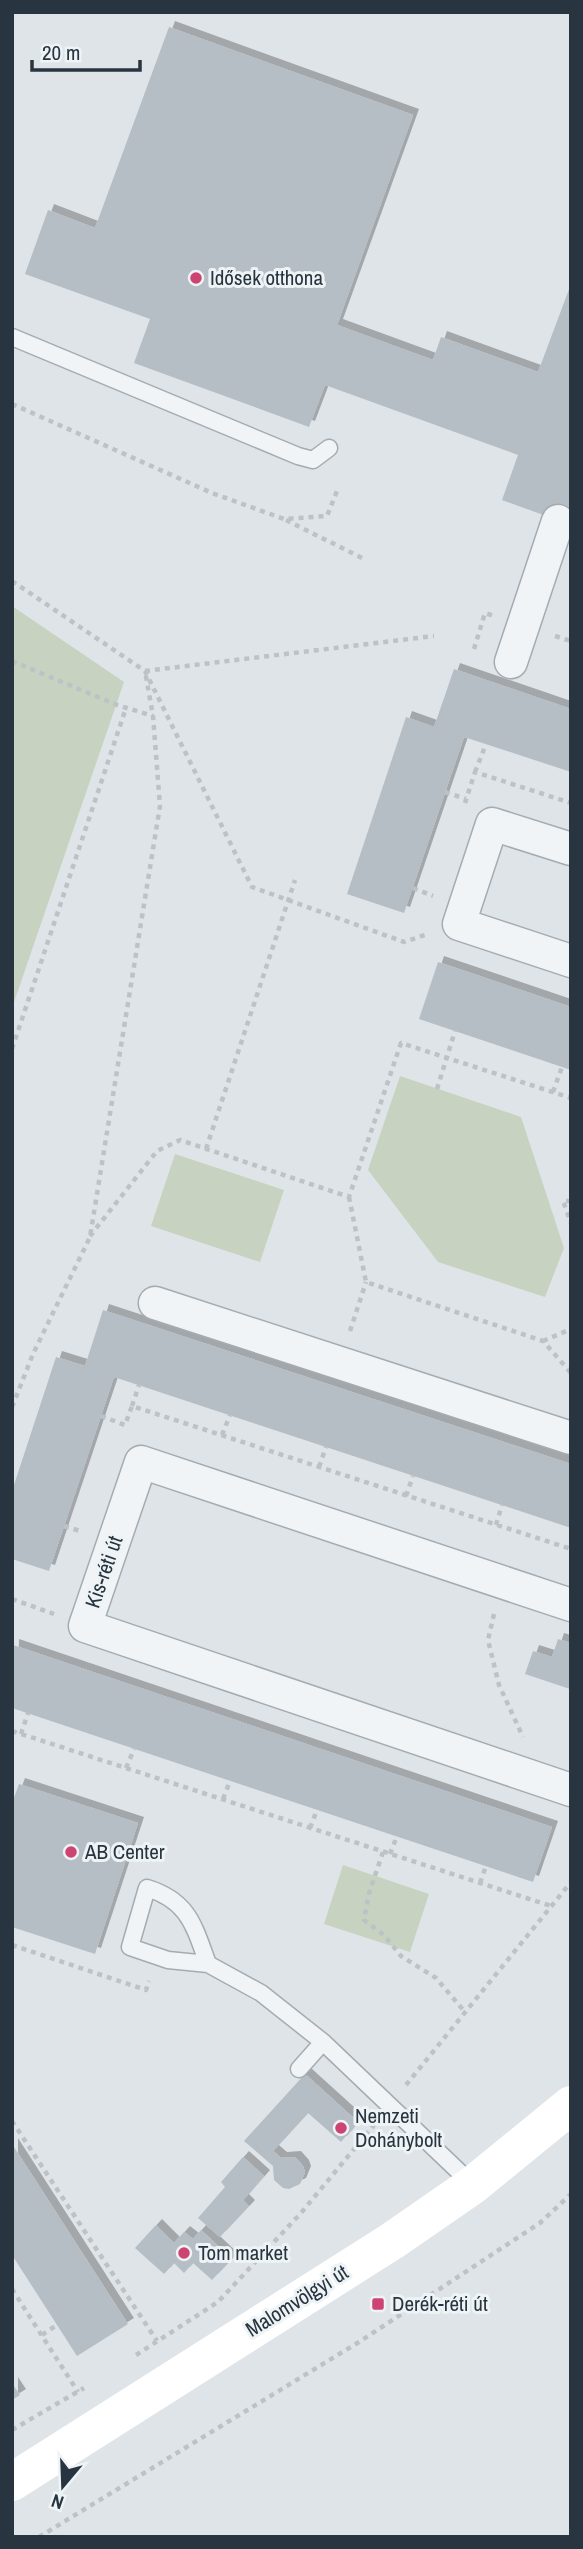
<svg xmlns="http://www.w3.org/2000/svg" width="583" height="2549" font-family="'Archivo Narrow',sans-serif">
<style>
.green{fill:#c8d2c0}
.building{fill:#b6bec5;filter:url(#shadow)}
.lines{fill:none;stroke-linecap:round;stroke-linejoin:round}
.lane-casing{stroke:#a4acb2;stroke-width:19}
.street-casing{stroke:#a4acb2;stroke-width:35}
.path{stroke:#bdc2c6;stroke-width:4.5;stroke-dasharray:5 5;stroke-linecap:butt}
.lane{stroke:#f1f4f6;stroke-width:16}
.street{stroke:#f1f4f6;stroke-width:32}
.secondary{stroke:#fff;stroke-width:38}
.poi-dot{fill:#cd4472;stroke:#eef3f6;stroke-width:2.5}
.labels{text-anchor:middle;stroke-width:6;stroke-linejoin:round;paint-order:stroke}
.poi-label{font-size:21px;fill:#28343f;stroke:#eef3f6;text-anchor:start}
.street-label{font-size:21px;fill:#28343f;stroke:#eef3f6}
</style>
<defs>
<filter id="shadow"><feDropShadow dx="6" dy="-6" stdDeviation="0" flood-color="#0004"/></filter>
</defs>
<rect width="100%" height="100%" fill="#dfe4e8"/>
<path class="green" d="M12 606 124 682 12 1008Z
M400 1076 521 1117 564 1248 545 1297 438 1262 368 1170Z
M175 1154 284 1190 260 1262 151 1226Z
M343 1865 429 1894 410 1952 324 1924Z"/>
<path class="building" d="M169 27 413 115 337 325 433 360 441 337 538 372 571 284V525L502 500 518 455 325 385 309 427 134 363 150 319 25 274 48 210 95 228Z
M454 669 571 709V772L464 737 404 913 347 894 406 717 434 727Z
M438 962 571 1007V1070L419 1019Z
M103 1310 571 1464V1528L114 1377 49 1571 12 1559V1491L56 1357 85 1366Z
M558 1639 571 1643 570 1689 525 1674 533 1651 552 1657Z
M13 1645 552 1827 533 1882 12 1708Z
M19 1784 138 1823 95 1954 12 1927V1803Z
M305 2074 358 2122 341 2142 308 2113 273 2151 281 2158 295 2157 303 2166 305 2172 300 2184 289 2189 283 2188 274 2180 273 2166 244 2141Z
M12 2144 128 2324 77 2356 12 2255Z
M243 2157 264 2176 243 2200 249 2206 220 2237 198 2218 225 2187 221 2182Z
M156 2225 174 2243 184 2232 193 2239 201 2230 232 2259 212 2280 193 2263 184 2273 174 2263 164 2274 135 2248Z
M12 2383 20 2395 12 2400Z"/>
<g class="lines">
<defs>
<path id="lane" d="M12 337 298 456 313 460 329 448
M208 1964 168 1960 130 1947 147 1888C189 1901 194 1926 208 1964L261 1993 323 2042 473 2185
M299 2069 323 2042"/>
<path id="street" d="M511 662 558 521
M571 849 492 824 459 924 571 961
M155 1303 571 1438
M571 1605 141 1462 85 1626 571 1790"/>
</defs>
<use href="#lane" class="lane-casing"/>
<use href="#street" class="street-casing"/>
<path class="path" d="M12 404 212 493 284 519 327 516 337 491
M286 520 366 560
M12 581 145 671 252 887 404 942 428 934
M555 636 571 641
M474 649 485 613 494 616
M12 661 117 705 153 716
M145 671 434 636
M475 772 486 744
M445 792 466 799
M465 803 475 772 571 803
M413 888 433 896
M12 1049 126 708
M437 1089 455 1031
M553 1092 562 1067
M206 1149 295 880
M349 1197 366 1282 543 1341 571 1373
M571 1201H563L571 1223
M90 1236 157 1151 180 1140 349 1197 401 1043 571 1098
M350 1331 366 1282
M543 1341 571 1329
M132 1406 139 1385
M12 1407 33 1354 90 1237 160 806 153 716 145 671
M101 1416 125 1425 132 1406 571 1549
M222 1435 230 1415
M319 1467 326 1447
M406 1496 413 1476
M496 1525 502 1505
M64 1526 83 1532
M12 1599 54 1614
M494 1614 488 1640 499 1685 523 1737
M12 1731 551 1906
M21 1734 28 1713
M126 1768 134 1749
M223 1799 230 1781
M310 1828 317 1810
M383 1852 369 1893 364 1920 384 1935 401 1956 436 1978 465 2012
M390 1854 397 1836
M480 1883 486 1866
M12 1945 146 1990 149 1981
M406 2085 571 1882
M12 2121 157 2341
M12 2289 78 2392
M42 2335 57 2325
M136 2355 218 2302 301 2213 374 2125
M12 2430 84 2388
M39 2537 359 2342 540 2223 571 2194"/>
<use href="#lane" class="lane"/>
<use href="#street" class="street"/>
<path class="secondary" d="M12 2482 392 2241 473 2185 571 2105"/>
</g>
<g class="poi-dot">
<circle cx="196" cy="278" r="7"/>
<circle cx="71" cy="1852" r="7"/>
<circle cx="341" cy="2128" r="7"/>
<circle cx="184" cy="2253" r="7"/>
<rect x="371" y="2297" width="14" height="14" rx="3.5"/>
</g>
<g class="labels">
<g class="poi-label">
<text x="210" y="285">Idősek otthona</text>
<text x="85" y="1859">AB Center</text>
<text x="355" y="2123">Nemzeti<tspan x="355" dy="24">Dohánybolt</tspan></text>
<text x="198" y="2260">Tom market</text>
<text x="392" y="2311">Derék-réti út</text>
</g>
<g class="street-label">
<text transform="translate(104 1572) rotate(-71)" y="7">Kis-réti út</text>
<text transform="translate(297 2301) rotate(-32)" y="7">Malomvölgyi út</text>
</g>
</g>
<rect width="583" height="2549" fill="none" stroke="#28343f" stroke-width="28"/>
<g transform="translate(63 2486) rotate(199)" stroke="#eef3f6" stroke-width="5" paint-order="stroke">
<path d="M0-5L12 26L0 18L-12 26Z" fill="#28343f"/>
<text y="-10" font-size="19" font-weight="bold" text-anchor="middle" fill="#28343f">N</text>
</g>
<path d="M32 60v10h108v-10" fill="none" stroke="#28343f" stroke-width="3.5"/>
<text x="42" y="60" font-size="21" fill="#28343f" stroke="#eef3f6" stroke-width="5" paint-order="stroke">20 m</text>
</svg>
